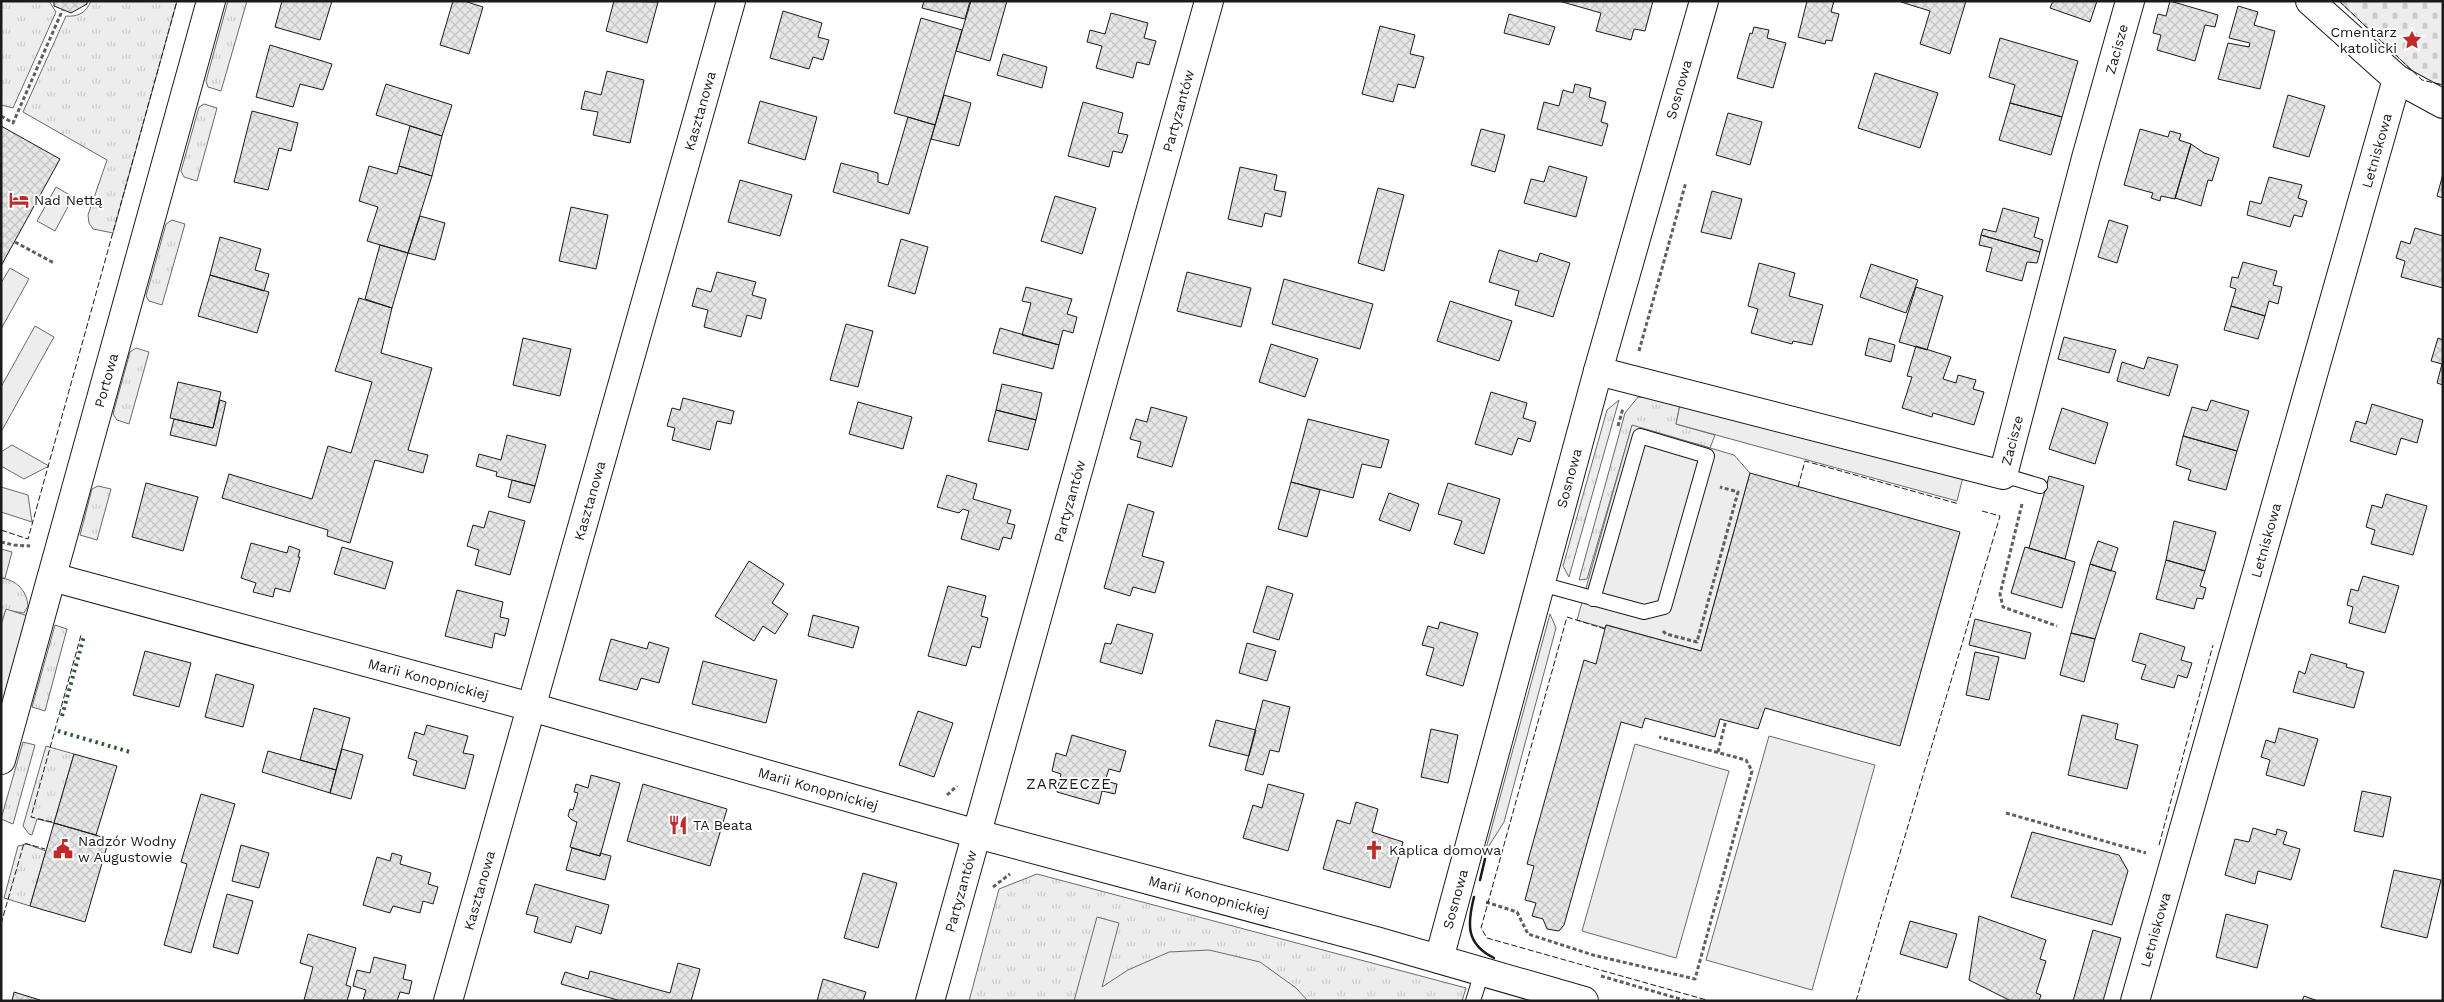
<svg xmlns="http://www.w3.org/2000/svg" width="2444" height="1002" font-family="'Work Sans',sans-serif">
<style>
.grass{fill:url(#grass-tufts);stroke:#6a6a6a}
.cemetery{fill:url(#cemetery-stones);stroke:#6a6a6a}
.built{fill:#ededed;stroke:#6a6a6a}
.building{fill:url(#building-cross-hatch);stroke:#1a1a1a}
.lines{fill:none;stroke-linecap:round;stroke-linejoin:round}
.lane-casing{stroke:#1a1a1a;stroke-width:16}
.street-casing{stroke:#1a1a1a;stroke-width:30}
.path{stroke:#5f5f5f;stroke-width:3;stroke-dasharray:4 2.5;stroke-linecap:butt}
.lane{stroke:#fff;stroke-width:14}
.street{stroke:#fff;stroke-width:28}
.hedge{stroke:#2b5a34;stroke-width:4;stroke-dasharray:2.5 4;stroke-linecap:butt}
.fence{stroke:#1a1a1a;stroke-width:1;stroke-dasharray:6 2.5;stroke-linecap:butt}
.wall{stroke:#1a1a1a;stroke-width:2.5}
.labels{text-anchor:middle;stroke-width:4;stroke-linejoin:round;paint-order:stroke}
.poi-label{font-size:14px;fill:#1a1a1a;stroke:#fff;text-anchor:start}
.street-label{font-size:14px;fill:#1a1a1a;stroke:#fff}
.neighbourhood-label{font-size:15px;letter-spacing:1px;fill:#1a1a1a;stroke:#fff}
</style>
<defs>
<pattern id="grass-tufts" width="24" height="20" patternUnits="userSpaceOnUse" patternTransform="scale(1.25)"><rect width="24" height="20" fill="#ededed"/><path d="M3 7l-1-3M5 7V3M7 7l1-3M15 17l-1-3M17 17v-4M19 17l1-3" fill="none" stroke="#cbcbcb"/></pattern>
<pattern id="cemetery-stones" width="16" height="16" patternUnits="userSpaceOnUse" patternTransform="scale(1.25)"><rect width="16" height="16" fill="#ededed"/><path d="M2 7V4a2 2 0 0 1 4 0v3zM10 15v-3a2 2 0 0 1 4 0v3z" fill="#cbcbcb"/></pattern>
<pattern id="building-cross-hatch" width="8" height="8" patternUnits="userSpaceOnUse" patternTransform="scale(1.25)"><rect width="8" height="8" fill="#e6e6e6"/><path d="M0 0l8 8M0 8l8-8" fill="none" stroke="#c5c5c5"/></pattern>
</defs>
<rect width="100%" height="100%" fill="#fff"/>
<path class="grass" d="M1 1H49L56 12 13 108 1 105Z
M91 1H177L113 233 93 229 89 223 88 215 107 160 23 112 66 16C78 17 86 13 91 1Z
M228 1H247L221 91 208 87 206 81Z
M204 104 217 108 197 181 184 177 181 171 199 107Z
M172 220 185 224 162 305 149 301 146 296 166 224Z
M136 348 149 352 129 424 117 420 113 414 130 352Z
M1638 397 1681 400 1676 424 1715 435 1710 448 1632 426 1587 579 1579 580 1625 413Z
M1619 400 1569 577 1563 566 1607 410Z
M98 486 111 489 97 540 80 535 92 489Z
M1 578C17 580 27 591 28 606L24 613 6 610 1 625Z
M55 625 67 629 45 711 32 707Z
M23 742 35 745 13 824 1 819Z
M46 746 74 754 54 823 37 819 32 835 29 834 23 826Z
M27 844 46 851 30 906 4 898 18 846Z
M1037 874 1466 988 1462 1001H969L999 889Z"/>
<path class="cemetery" d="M2339 1H2443V85L2422 80Z"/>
<path class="built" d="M56 187 73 197 55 231 37 221Z
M10 268 29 279 1 329V283Z
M35 326 54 337 1 432V387Z
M1681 400 1963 477 1957 501 1676 424Z
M1632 425 1734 455 1750 473 1701 651 1607 625 1605 628 1577 620Z
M12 445 49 466 24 479 1 466V452Z
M1 487 28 495 32 522 1 512Z
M1 549 12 552 5 578H1Z
M6 609 28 616 1 712V625Z
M1550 614 1556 628 1504 822 1485 852Z
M1769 736 1875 765 1812 990 1706 960Z
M1635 744 1729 771 1676 958 1582 931Z
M1097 917 1119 923 1102 987 1128 970 1169 952 1209 950 1260 962 1296 988 1308 1001H1074Z"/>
<path class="building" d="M54 1H87V4L71 13 54 6Z
M282 1H332L320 40 275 27Z
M453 1H464L483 7 469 54 440 45Z
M614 1 658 2 647 43 606 31Z
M924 1H970L965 19 922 8Z
M971 1H1007L990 61 956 51Z
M1559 1H1653L1645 31 1634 29 1631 40 1596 31 1601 13Z
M1807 1H1834L1831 12 1839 14 1832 41 1826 40 1825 44 1798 37Z
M1966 1 1950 54 1920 44 1930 11 1901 2Z
M2053 1H2097L2090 22 2050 8Z
M2170 1 2218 15 2215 27 2205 25 2195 61 2157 50 2161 35 2153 33 2158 14 2166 16Z
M2238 6 2258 12 2254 25 2275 31 2260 89 2218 79 2228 43 2249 47 2250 43 2229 38Z
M783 11 822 23 818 37 829 40 823 60 813 57 809 69 770 58Z
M1111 13 1148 23 1144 38 1156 41 1149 65 1137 62 1133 78 1096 68 1102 46 1087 42 1090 30 1105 34Z
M1509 14 1555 27 1549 45 1504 33Z
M921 18 962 30 935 125 894 113Z
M1380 26 1415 35 1410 54 1424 57 1415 88 1398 84 1393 102 1362 94Z
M1754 27 1769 30 1767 38 1786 43 1773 88 1737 78 1750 33 1752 34Z
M2000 38 2078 61 2062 117 2010 103 2015 85 1989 77Z
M270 45 332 64 323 90 300 84 293 107 256 97Z
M1003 54 1047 67 1042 88 997 75Z
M607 71 644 80 630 143 593 135 598 112 581 109 585 91 601 95Z
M1875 73 1938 93 1920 148 1858 128Z
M386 84 452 105 442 136 376 115Z
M1575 84 1591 88 1589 97 1606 102 1601 122 1608 124 1602 146 1537 129 1544 102 1559 106 1563 90 1573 93Z
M944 95 971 103 959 146 931 139Z
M2288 95 2325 106 2309 157 2273 147Z
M760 101 817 117 805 160 748 143Z
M1083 102 1123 113 1118 133 1128 135 1122 153 1113 151 1109 167 1068 156Z
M2010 103 2062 117 2051 155 1999 140Z
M252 111 298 123 291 151 279 148 268 190 234 182Z
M1728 113 1762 122 1750 165 1716 155Z
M908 117 935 125 909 214 833 192 841 163 878 173V182L888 185Z
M1 126 60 159 1 266Z
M410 126 442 136 432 176 399 166Z
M1481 129 1505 135 1495 172 1471 165Z
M2140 129 2168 137 2170 131 2181 134 2179 140 2191 144 2175 199 2161 196 2160 201 2151 198 2153 193 2124 185Z
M2191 144 2204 153 2219 158 2212 181 2208 180 2201 206 2175 198Z
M369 166 397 174 399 166 432 176 408 253 367 241 378 207 359 201Z
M1549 166 1587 177 1576 217 1524 203 1531 179 1544 182Z
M1240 167 1277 175 1274 190 1286 192 1281 217 1265 213 1262 227 1228 219Z
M2443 174V198L2437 196Z
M2269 177 2302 185 2298 198 2307 201 2302 217 2294 215 2290 227 2247 215 2250 201 2261 204Z
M740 180 792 195 780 236 728 222Z
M1378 188 1404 195 1384 271 1358 263Z
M1712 191 1742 199 1731 239 1701 232Z
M1055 196 1096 208 1082 254 1041 241Z
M571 207 608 215 596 269 559 261Z
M2003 208 2039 218 2034 237 2043 240 2040 252 1981 235 1983 229 1996 232Z
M420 216 445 223 435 260 408 253Z
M2109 220 2128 226 2117 263 2098 257Z
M2415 228 2443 236V288L2401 277 2405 261 2396 258 2401 241 2410 244Z
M1981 235 2040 252 2037 263 2027 262 2022 281 1986 271 1992 248 1979 245Z
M220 237 261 249 255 270 269 274 264 291 210 275Z
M901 239 928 247 915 294 888 286Z
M380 245 408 253 392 308 365 299Z
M1499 250 1537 262 1540 253 1570 263 1553 317 1515 305 1519 291 1489 282Z
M2243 262 2277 271 2273 285 2282 287 2278 304 2269 301 2265 316 2231 306 2236 289 2230 287 2232 277 2238 278Z
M1759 263 1795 273 1789 296 1823 305 1812 345 1793 341 1792 344 1751 333 1758 309 1748 306Z
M1871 264 1918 280 1906 313 1860 297Z
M717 272 756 282 752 295 766 299 761 319 747 315 741 337 704 327 708 310 692 306 697 288 711 292Z
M1187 272 1251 288 1241 327 1177 311Z
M210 275 269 292 257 333 198 316Z
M1284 279 1373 304 1360 349 1272 324Z
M1026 287 1072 299 1067 314 1077 317 1073 333 1063 330 1059 345 1022 335 1031 303 1022 301Z
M1916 287 1943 296 1927 350 1899 342Z
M359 298 392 308 381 353 432 368 408 450 428 455 423 473 375 460 350 543 327 536 328 530 222 498 229 474 312 499 328 446 351 453 372 382 335 371Z
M1450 301 1512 321 1499 361 1437 341Z
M2231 306 2265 316 2258 339 2224 330Z
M846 324 873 331 858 387 830 380Z
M1000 328 1059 345 1053 369 993 353Z
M2064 337 2116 350 2109 373 2058 359Z
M523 338 571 349 560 396 513 385Z
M1869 338 1895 345 1891 362 1865 355Z
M2438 338 2443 340V385L2437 383 2442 364 2431 361Z
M1271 344 1318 359 1305 397 1259 382Z
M1916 346 1951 357 1943 379 1956 383 1958 375 1976 380 1973 389 1984 392 1974 425 1933 413 1932 417 1902 408 1912 377 1907 376Z
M2148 357 2178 365 2169 396 2117 381 2122 362 2144 369Z
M178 382 221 392 213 428 170 418Z
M1002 384 1042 393 1036 420 996 410Z
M1491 392 1527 403 1523 418 1536 422 1530 442 1518 438 1512 455 1475 444Z
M683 398 734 411 731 424 717 421 710 450 672 440 675 428 667 426 672 408 680 410Z
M220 400 226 402 216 446 170 435 174 419 213 428Z
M2211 400 2249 411 2237 451 2183 436 2192 407 2207 411Z
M858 402 912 417 903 449 849 434Z
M2372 404 2423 420 2417 443 2401 438 2396 455 2350 441 2356 421 2366 424Z
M1151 407 1187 417 1172 467 1137 457 1141 442 1130 439 1136 419 1147 422Z
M2062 408 2108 423 2095 464 2049 449Z
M996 410 1036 420 1028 450 988 441Z
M1308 419 1389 440 1381 468 1362 464 1353 498 1291 482Z
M507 435 546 445 535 486 496 476 497 472 476 466 479 454 501 460Z
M2183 436 2237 451 2226 490 2188 480 2191 470 2176 465Z
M1750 473 1960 532 1900 746 1765 708 1758 729 1720 719 1715 737 1645 718 1642 728 1621 722 1564 925 1559 931 1547 929 1543 919 1532 916 1536 903 1525 900 1534 866 1527 864 1584 660 1596 664 1606 625 1701 651Z
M947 475 977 484 973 499 1011 510 1007 523 1015 525 1011 539 1003 537 999 550 961 539 969 511 963 509 959 513 937 507Z
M2049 476 2084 486 2065 559 2029 548Z
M512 480 535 486 530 503 508 497Z
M1291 482 1320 490 1307 537 1278 529Z
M146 483 198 497 183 551 132 537Z
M1448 483 1500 499 1484 554 1454 544 1462 521 1438 514Z
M1389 493 1419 504 1410 531 1379 520Z
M2386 494 2427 506 2413 555 2371 544 2375 530 2366 527 2372 505 2382 508Z
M1128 504 1154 512 1142 556 1164 562 1155 593 1133 587 1130 596 1104 588Z
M489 511 525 521 510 575 475 565 479 550 467 546 473 525 484 528Z
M2174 521 2216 532 2205 571 2166 560Z
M2098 541 2118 548 2111 571 2090 564Z
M251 543 287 553 289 546 300 550 298 557H300L290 592 275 588 273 597 253 592 256 583 241 578Z
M342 547 393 562 385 589 334 574Z
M2025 547 2075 562 2062 608 2011 593Z
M2166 560 2205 571 2200 586 2206 588 2203 599 2197 598 2194 609 2156 599Z
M749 561 784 584 772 603 788 614 775 634 763 626 754 641 715 616Z
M2090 564 2116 572 2095 639 2071 633Z
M2363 576 2399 586 2385 633 2349 623 2353 607 2347 605 2351 589 2358 591Z
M948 586 986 596 981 616 988 618 980 648 972 646 966 666 928 656Z
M1267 586 1293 594 1279 640 1253 632Z
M457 590 503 602 500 617 509 619 505 636 495 633 492 648 445 636Z
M813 615 859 627 853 648 808 636Z
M1975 619 2031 633 2025 659 1969 645Z
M1440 622 1478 633 1463 686 1426 675 1434 648 1422 645 1428 626 1438 629Z
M1117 624 1153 634 1142 674 1100 662 1105 643 1111 644Z
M2071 633 2095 639 2084 682 2060 675Z
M2140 633 2185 647 2181 660 2192 663 2187 678 2178 675 2174 688 2141 679 2146 665 2132 661Z
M611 639 647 649 649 642 669 648 659 683 641 678 637 690 599 680Z
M1247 643 1276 651 1267 681 1239 673Z
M145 651 191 663 179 707 133 695Z
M1975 652 1999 657 1989 700 1966 695Z
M2311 654 2347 664 2346 667 2364 672 2354 708 2293 692 2299 671 2305 674Z
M703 661 777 680 766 723 692 704Z
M216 674 254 685 243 727 205 717Z
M1263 700 1290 707 1279 752 1270 750 1263 775 1245 770Z
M314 708 350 718 336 770 300 760Z
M918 711 953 723 934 777 899 765Z
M2082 715 2118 724 2115 739 2138 745 2127 789 2068 775Z
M1216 720 1256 730 1249 756 1209 746Z
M427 725 468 736 463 753 474 755 465 789 413 775 417 761 408 758 415 732 424 735Z
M2279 728 2318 739 2304 786 2266 775 2270 760 2261 757 2266 740 2275 743Z
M1431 729 1458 735 1448 783 1421 777Z
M1072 735 1126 751 1120 772 1109 769 1105 781 1117 784 1115 794 1102 791 1099 804 1057 792 1061 774 1052 771 1056 753 1066 756Z
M342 749 363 755 351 799 330 793Z
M268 751 336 770 330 793 262 772Z
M74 754 117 766 96 835 54 823Z
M591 775 620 783 600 856 570 847 577 822 572 820 568 816 570 809 573 810 578 793 574 792 576 784 588 788Z
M643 784 727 809 710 866 627 841Z
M1268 784 1304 794 1288 851 1243 838 1253 805 1262 808Z
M2362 791 2391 797 2383 837 2354 831Z
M201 794 235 804 191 953 164 945 187 864 181 862Z
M1356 802 1378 809 1372 832 1403 842 1390 888 1323 869 1337 820 1350 824Z
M54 823 109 839 85 922 30 906Z
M2253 828 2276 835 2277 829 2287 832 2283 844 2300 849 2291 880 2258 871 2255 884 2225 875 2235 839 2249 842Z
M2032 832 2119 855 2128 871 2112 925 2011 897Z
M241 845 269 853 259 888 232 881Z
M572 848 600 856V853L611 856 605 880 566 870Z
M392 853 402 856 400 864 431 873 428 884 438 887 433 904 423 901 420 913 393 906 390 913 363 905 377 857 390 861Z
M2394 870 2441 880 2427 938 2381 927Z
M863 873 897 883 878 948 844 938Z
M535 884 609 905 601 934 576 926 571 943 534 932 538 917 526 914Z
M227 894 253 901 238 954 213 947Z
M2226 914 2268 925 2257 968 2216 957Z
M1979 916 2046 940 2040 959 2046 961 2036 993 2041 995 2039 1001H2011L1969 980Z
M1910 921 1957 934 1947 968 1900 954Z
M2093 930 2121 938 2103 1001H2073Z
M308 934 356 948 346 985 351 987 347 1001 304 1000 313 967 300 963Z
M374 957 406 965 403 979 412 981 409 994 400 992 397 1001 363 1000 366 990 353 986 357 970 370 973Z
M678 963 700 969 691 1001H621L561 984 565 972 588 979 590 971 670 993Z
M823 979 866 992 863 1001H817Z
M14 992 40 1000V1001H12Z
M2304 996 2318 1001H2302Z"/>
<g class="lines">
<defs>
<path id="lane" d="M2003 475 2040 486
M1541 584 1644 612 1664 607 1707 456 1640 436 1593 599
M1473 1001 1482 972"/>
<g id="street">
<path d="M2310 1 2397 79 2443 104"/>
<path id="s1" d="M1598 371 2003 475 2086 158 2130 1"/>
<path id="s2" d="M52 577 531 707 977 834 1376 941 1584 1001"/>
<path id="s3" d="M1 760 211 1"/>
<path id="s4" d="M1439 959 1598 371 1704 1"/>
<path id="s5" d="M448 1001 731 1"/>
<path id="s6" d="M930 1001 1209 1"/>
<path id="s7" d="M2135 1001 2397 79"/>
</g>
</defs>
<use href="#lane" class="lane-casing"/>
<use href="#street" class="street-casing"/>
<path class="path" d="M1 116 13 123 63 9
M15 242 54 263
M1639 351 1686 182
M1618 426 1623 408
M2022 504 2000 594 2003 607 2057 626
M1 542 14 545 30 546
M1663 631 1666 634 1697 642 1738 492 1720 487
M1718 752 1726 720
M947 795 957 786
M2006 813 2146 853
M993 887 1010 874
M1486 902 1517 912 1528 934 1593 955 1695 979 1752 771 1746 760 1659 737
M1601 976 1687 1001"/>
<use href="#lane" class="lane"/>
<use href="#street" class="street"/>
<path class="hedge" d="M62 716 84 636
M58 731 130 752"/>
<path class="fence" d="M2339 1 2422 80 2443 85
M1798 487 1805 461 1959 504
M1 530 28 539 177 1
M1605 629 1567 617 1481 928 1487 938 1710 1001
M52 822 31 817 81 635
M2159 845 2213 645
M1 924 24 843 45 849
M1856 1001 2000 516 1982 511"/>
<path class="wall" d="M1480 880 1485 859
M1474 897C1467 925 1466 944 1494 958"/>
</g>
<defs>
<symbol id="sight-bare" viewBox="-9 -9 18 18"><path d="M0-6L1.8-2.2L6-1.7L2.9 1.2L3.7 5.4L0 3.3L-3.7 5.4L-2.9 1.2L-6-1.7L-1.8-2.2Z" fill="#c62828" stroke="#fff" stroke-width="2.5" paint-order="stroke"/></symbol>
<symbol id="hotel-bare" viewBox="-9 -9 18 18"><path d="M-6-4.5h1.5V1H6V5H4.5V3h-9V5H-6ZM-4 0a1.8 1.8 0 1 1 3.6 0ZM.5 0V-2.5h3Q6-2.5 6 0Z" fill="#c62828" stroke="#fff" stroke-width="2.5" paint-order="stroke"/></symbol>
<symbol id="restaurant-bare" viewBox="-9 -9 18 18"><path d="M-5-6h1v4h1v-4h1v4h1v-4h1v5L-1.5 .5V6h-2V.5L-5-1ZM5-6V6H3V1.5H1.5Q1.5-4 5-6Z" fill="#c62828" stroke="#fff" stroke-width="2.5" paint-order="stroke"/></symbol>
<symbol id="civic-bare" viewBox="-9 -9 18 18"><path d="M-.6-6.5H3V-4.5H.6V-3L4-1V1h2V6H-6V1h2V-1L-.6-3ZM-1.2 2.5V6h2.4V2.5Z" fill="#c62828" stroke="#fff" stroke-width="2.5" paint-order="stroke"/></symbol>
<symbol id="church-bare" viewBox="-9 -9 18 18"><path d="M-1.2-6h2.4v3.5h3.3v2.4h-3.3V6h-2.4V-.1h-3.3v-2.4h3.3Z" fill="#c62828" stroke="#fff" stroke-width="2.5" paint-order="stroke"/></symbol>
</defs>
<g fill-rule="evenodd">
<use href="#sight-bare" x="2398" y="26" width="28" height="28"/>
<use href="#hotel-bare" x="5" y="186" width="28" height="28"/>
<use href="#restaurant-bare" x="664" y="811" width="28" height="28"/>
<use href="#civic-bare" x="49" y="835" width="28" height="28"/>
<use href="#church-bare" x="1360" y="836" width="28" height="28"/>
</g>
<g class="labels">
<g class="poi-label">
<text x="2397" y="37" text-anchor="end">Cmentarz<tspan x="2397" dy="16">katolicki</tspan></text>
<text x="34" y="205">Nad Nettą</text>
<text x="693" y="830">TA Beata</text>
<text x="78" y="846">Nadzór Wodny<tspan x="78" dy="16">w Augustowie</tspan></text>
<text x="1389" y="855">Kaplica domowa</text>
</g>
<g class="street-label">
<text dy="5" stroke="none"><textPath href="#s1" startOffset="859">Zacisze</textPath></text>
<text dy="5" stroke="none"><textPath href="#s4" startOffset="902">Sosnowa</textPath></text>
<text dy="5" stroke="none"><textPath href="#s5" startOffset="925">Kasztanowa</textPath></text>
<text dy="5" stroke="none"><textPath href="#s6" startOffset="924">Partyzantów</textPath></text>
<text dy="5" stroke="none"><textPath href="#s7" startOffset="884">Letniskowa</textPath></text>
<text dy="5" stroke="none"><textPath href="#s3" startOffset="394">Portowa</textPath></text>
<text dy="5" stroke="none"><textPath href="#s1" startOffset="454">Zacisze</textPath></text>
<text dy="5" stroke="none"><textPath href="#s4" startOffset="498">Sosnowa</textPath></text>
<text dy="5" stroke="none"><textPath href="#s5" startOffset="520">Kasztanowa</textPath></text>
<text dy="5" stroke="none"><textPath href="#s6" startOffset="519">Partyzantów</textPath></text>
<text dy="5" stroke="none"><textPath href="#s7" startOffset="479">Letniskowa</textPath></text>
<text dy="5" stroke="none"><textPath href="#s2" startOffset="390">Marii Konopnickiej</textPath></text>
<text dy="5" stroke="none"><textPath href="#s2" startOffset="795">Marii Konopnickiej</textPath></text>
<text dy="5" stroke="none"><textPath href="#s5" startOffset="115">Kasztanowa</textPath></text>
<text dy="5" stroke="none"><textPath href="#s6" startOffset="114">Partyzantów</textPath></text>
<text dy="5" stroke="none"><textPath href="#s2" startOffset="1200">Marii Konopnickiej</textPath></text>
<text dy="5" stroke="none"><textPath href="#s4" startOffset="62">Sosnowa</textPath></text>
<text dy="5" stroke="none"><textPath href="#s7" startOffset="74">Letniskowa</textPath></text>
</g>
<g class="neighbourhood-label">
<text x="1069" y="789">ZARZECZE</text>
</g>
</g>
<rect width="2444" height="1002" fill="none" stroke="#1a1a1a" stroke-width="5"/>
</svg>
